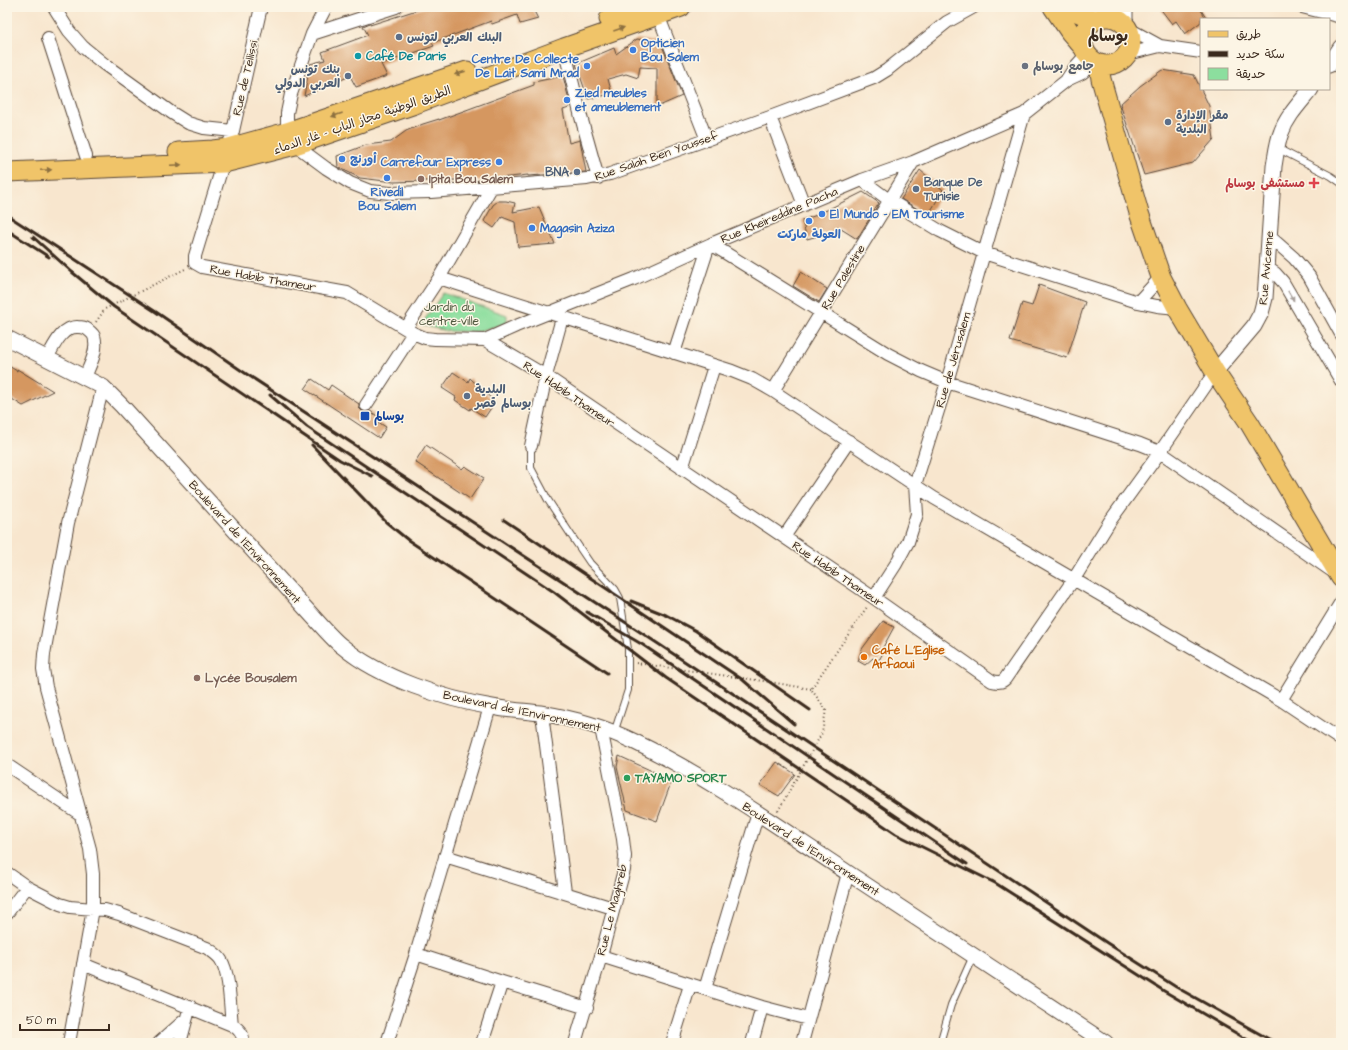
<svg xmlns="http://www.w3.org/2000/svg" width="1348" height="1050" font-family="'Architects Daughter','Playpen Sans Arabic',sans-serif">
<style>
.green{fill:#8cde9e;stroke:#64845e}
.building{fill:#d59761}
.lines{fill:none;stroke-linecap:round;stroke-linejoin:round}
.service-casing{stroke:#574638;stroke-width:8}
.minor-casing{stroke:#574638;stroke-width:14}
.tertiary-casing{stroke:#574638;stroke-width:17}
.primary-casing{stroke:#574638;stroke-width:21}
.path{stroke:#574638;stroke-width:2;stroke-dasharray:1 3;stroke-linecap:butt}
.service{stroke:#fff;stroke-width:6}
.minor{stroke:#fff;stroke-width:12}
.tertiary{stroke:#fff;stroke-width:15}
.primary{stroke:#f0c469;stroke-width:19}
.rail{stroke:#3b2a1e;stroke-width:3}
.oneway{fill:#8c6f40}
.oneway2{fill:#a79f9a}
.service-dot{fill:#5c6f8a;stroke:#fcf5e5;stroke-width:1.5}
.shop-dot{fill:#3f7fe0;stroke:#fcf5e5;stroke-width:1.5}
.culture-dot{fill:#0f9aa8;stroke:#fcf5e5;stroke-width:1.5}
.worship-dot{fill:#6b7280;stroke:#fcf5e5;stroke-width:1.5}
.education-dot{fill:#8d6e63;stroke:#fcf5e5;stroke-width:1.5}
.health-dot{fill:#e0444e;stroke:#fcf5e5;stroke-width:1.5}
.transit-dot{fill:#1a4fb4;stroke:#fcf5e5;stroke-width:1.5}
.food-dot{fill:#e8710a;stroke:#fcf5e5;stroke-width:1.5}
.leisure-dot{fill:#2e9e5b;stroke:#fcf5e5;stroke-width:1.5}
.labels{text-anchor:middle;stroke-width:3;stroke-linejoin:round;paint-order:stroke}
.service-label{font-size:12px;font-weight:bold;fill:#4e5e75;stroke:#fcf5e5;text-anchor:start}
.shop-label{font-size:12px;font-weight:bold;fill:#366cbe;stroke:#fcf5e5;text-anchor:start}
.culture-label{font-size:12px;font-weight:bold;fill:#0d838f;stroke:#fcf5e5;text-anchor:start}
.worship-label{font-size:12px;font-weight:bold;fill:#5b616d;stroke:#fcf5e5;text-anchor:start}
.street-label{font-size:12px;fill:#3b2a1e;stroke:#fcf5e5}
.education-label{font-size:12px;font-weight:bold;fill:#785e54;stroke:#fcf5e5;text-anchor:start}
.health-label{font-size:12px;font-weight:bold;fill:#be3a42;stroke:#fcf5e5;text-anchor:end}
.park-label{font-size:12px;fill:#4f573e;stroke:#fcf5e5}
.transit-label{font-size:12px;font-weight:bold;fill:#164399;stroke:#fcf5e5;text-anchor:start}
.food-label{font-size:12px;font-weight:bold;fill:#c56008;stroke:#fcf5e5;text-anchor:start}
.leisure-label{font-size:12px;font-weight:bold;fill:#27864d;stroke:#fcf5e5;text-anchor:start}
.district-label{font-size:16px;font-weight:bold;fill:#3b2a1e;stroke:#fcf5e5}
</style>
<rect width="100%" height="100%" fill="#fcf5e5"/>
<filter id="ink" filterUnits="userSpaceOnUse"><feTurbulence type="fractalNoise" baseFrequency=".025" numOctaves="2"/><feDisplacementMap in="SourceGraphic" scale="8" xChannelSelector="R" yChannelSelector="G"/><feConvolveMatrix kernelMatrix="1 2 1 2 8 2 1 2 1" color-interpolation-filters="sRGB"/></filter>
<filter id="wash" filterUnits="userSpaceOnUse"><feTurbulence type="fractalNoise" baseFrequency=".012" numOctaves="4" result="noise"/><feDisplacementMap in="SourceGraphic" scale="16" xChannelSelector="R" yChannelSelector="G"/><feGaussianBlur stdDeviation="0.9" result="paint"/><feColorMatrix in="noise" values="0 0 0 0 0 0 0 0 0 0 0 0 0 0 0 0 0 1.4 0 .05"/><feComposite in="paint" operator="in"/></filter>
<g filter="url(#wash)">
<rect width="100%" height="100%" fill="#f8e6ce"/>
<path class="green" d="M443 293 507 315V323L475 332 447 331 421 325Z"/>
<g id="blocks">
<path class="building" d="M426 7H535L533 9 538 19 520 24 517 15 492 24 491 21 432 43 434 46 381 64 387 76 356 87 350 76 304 96 310 64 325 60 322 52 368 35 363 26 370 23V25Z
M1159 7H1199L1206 18 1201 19V22L1185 34 1176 21 1172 24Z
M637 39 661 43 682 96 657 107V68L640 67 638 78 626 74 608 79 612 94 588 99 576 64 614 48 616 54Z
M1162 70 1194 75 1209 106 1214 139 1193 163 1144 175 1120 104 1140 86Z
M563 76 569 100V108L563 110 569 143 580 140 586 172 528 176V175L472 181 455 180 394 182 360 178 338 167 337 156 345 153 366 145 391 142 406 131 423 124 439 119V120L534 85V82Z
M920 170 943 190 929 214 921 211 901 199Z
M863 192 879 203 857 239 838 227 832 238 823 232 821 235 807 239 802 220 817 215Z
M498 201H506L515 203 513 212 539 207 555 244 518 247 515 222 502 217 494 228 484 221 493 205Z
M801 272 827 289 819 302 793 286Z
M1039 285 1085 302 1067 358 1010 341 1022 303 1032 306Z
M7 365 17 371V369L53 391 23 406 7 396Z
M453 372 468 382 470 378 495 402 485 417 471 408 470 410 455 400 456 397 442 388Z
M312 379 328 390 331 385 359 404V408L362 411 366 412 370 411 380 418 378 422 386 427 379 438 305 389Z
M426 445 462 469 465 466 484 478 470 499 415 462Z
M883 621 894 627 881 651 883 653 879 660 873 658 865 665 858 661 862 649Z
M619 756 672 780 657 821 627 810 617 767Z
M777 762 795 774 779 796 760 785Z"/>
</g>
</g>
<g filter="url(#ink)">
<use href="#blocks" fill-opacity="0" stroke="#574638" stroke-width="1"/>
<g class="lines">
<defs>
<path id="service" d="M1277 148 1331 176 1341 183
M531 446V468L548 500 571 535 590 563 615 589 620 598 628 649V690L614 733
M940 1043 951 1005 973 956"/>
<path id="minor" d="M54 7 69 31 83 47 104 64 172 113 188 123 204 128 233 131
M261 7 233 131 195 256V263L202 267 347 293 413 333 425 338 435 339 485 340 546 376 874 598 992 681C997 682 1001 683 1005 679L1074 579 1110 521 1160 452 1215 372
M326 7 312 34 291 94 287 113V132L295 145 326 168 350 183 370 191 390 193 431 192 587 179 610 174 770 117 874 78 887 70 947 22 974 7
M1302 7 1341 17
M654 9 658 15 707 140
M1129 29 1160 46 1201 52
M312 34 396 7
M48 38 86 156
M564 48 581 117 598 178
M1128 54 1160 46
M1067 79 1076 66 1086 55
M770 117 804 205
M862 180 889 200 940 231 984 253 1138 302 1157 306 1177 308
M1269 236 1294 258 1309 276 1341 334
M711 244 888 354 921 371 947 382 1140 444 1160 452 1335 573
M1266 267 1275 273 1283 282 1341 381
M439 278 732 371 752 379 773 391 934 498 1281 700 1341 740
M1138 302 1161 277
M406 328 439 278 491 188
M485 340 516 326 634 279 711 244 862 180 913 162 1024 114 1067 80 1082 73 1095 63
M674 353 709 245
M47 358C54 346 62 326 78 327 82 327 84 327 87 329 92 333 95 335 95 342 97 353 89 367 85 377
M773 391 913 162
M366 405 413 333
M531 446 546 376 562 318
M682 469 714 366
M784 537 849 441
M874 598 896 564 908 542 917 514 915 485 947 382 1024 114
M1281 700 1341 602
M542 714 565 892
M7 765 80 814
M445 856 613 908
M7 873 27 887 60 904 70 907 105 910 119 914 207 948C213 952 218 955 221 960 230 974 230 1008 232 1025
M7 913 27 887
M416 954 502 982 587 1008
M601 956 762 1007 808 1019
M83 964 232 1025C239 1029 244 1035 243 1043
M705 989 758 813
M69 1043 93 909V874L90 849 46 687 43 669 44 654 68 523 103 387
M159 1043 186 1019
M180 1043 190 1006
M387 1043 416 954 490 707
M482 1043 502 982
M575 1043 601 956 624 870 625 856 623 839 601 728
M672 1043 690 985
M752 1043 762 1007
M802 1043 848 873"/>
<path id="tertiary" d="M1125 7V25
M1099 18 1101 7
M1329 65 1341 47
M7 338 103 387 122 406 327 632C332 637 337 643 343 647 380 678 444 699 492 707 508 710 524 711 540 713 572 718 606 728 635 742 710 778 778 827 848 873 934 930 1020 986 1106 1043
M1215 372 1254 326 1261 313 1265 298 1274 166C1276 155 1277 143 1281 133 1287 116 1300 103 1311 89"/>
<path id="primary" d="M1053 7 1070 32 1083 47
M1066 7 1095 20
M1083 41a24 24 0 1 1 48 0a24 24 0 1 1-48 0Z
M609 19 641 7
M1099 65 1101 79 1139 213 1161 277 1177 308 1215 372 1250 424 1341 578
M178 152 213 150 229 148 287 132 467 71
M7 172 224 163 295 145 415 104 564 48 681 7"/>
</defs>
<use href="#service" class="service-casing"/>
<use href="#minor" class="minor-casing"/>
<use href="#tertiary" class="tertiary-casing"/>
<use href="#primary" class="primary-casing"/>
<path class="path" d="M96 322 105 309 185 269
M636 663 770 682 811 689
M778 811 822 733 826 710 811 689 867 607"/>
<use href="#service" class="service"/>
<use href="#minor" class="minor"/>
<use href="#tertiary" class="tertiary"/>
<use href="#primary" class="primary"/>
<path class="rail" d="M7 215 156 312 242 371 663 647 1107 943 1176 987 1276 1043
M7 230 49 257
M33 237 72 272 114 307 340 460 372 476
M270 395 307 427 554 592 666 678 896 834 995 883
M312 445 386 522 408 540 607 673
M504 520 743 680 794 724
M631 601 666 615 696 631 810 710
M587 612 643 645 967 864
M992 881 1164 991 1253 1043"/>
</g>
<defs><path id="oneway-solid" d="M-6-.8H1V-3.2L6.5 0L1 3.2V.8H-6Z"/></defs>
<g class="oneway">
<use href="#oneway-solid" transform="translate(619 29) rotate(-19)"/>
<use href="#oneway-solid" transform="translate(460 73) rotate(162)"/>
<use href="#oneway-solid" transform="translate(337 115) rotate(161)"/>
<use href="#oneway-solid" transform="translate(176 165) rotate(-2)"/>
<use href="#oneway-solid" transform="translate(46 170) rotate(-3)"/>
</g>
<use class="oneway2" href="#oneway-solid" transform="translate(1291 296) rotate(59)"/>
</g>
<g class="service-dot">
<circle cx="399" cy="37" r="4"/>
<circle cx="348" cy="76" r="4"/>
<circle cx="1168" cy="122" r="4"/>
<circle cx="577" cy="172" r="4"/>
<circle cx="916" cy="189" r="4"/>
<circle cx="467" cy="396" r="4"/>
</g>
<g class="shop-dot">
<circle cx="633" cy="50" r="4"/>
<circle cx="587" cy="66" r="4"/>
<circle cx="567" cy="100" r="4"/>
<circle cx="342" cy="159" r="4"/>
<circle cx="499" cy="162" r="4"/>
<circle cx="387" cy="178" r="4"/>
<circle cx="822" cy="214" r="4"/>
<circle cx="809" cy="221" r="4"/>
<circle cx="532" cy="228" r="4"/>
</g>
<circle class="culture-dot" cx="358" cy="56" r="4"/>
<circle class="worship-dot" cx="1025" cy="66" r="4"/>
<g class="education-dot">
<circle cx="421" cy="179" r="4"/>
<circle cx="197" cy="678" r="4"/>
</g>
<path class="health-dot" d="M1312 177h4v4h4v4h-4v4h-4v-4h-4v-4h4z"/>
<rect class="transit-dot" x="360" y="411" width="10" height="10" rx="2"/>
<circle class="food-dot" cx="864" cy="657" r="4"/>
<circle class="leisure-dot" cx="627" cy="778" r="4"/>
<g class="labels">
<g class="service-label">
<text x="407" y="41">البنك العربي لتونس</text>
<text x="340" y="73" text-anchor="end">بنك تونس<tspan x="340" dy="14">العربي الدولي</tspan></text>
<text x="1176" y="119">مقر الإدارة<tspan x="1176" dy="14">البلدية</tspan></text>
<text x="569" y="176" text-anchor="end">BNA</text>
<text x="924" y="186">Banque De<tspan x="924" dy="14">Tunisie</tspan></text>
<text x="475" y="393">البلدية<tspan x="475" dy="14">بوسالم قصر</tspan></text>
</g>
<g class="shop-label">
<text x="641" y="47">Opticien<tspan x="641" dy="14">Bou Salem</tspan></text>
<text x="579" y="63" text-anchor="end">Centre De Collecte<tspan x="579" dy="14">De Lait Sami Mrad</tspan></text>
<text x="575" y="97">Zied meubles<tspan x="575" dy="14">et ameublement</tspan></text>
<text x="350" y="163">أورنج</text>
<text x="491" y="166" text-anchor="end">Carrefour Express</text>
<text x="387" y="196" text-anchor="middle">Rivedil<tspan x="387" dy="14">Bou Salem</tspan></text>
<text x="830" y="218">El Mundo - EM Tourisme</text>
<text x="540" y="232">Magasin Aziza</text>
<text x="809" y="238" text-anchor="middle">العولة ماركت</text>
</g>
<g class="culture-label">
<text x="366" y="60">Café De Paris</text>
</g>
<g class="worship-label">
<text x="1033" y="70">جامع بوسالم</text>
</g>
<g class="street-label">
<text transform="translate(245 78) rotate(-77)" y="4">Rue de Tellissi</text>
<text transform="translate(362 120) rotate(-19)" y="4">الطريق الوطنية مجاز الباب - غار الدماء</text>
<text transform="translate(656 156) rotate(-19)" y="4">Rue Salah Ben Youssef</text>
<text transform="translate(779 215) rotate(-23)" y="4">Rue Kheireddine Pacha</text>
<text transform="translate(1266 268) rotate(-85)" y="4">Rue Avicenne</text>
<text transform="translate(843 277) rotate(-59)" y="4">Rue Palestine</text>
<text transform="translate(263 278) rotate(10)" y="4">Rue Habib Thameur</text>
<text transform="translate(953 360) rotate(-74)" y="4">Rue de Jérusalem</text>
<text transform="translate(569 394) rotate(34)" y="4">Rue Habib Thameur</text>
<text transform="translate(245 542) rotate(48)" y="4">Boulevard de l'Environnement</text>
<text transform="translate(838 574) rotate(34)" y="4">Rue Habib Thameur</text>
<text transform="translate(522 711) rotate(12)" y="4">Boulevard de l'Environnement</text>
<text transform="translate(811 849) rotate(33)" y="4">Boulevard de l'Environnement</text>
<text transform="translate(612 910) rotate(-76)" y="4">Rue Le Maghreb</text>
</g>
<g class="education-label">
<text x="429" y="183">Ipita Bou Salem</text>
<text x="205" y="682">Lycée Bousalem</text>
</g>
<g class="health-label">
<text x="1305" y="187">مستشفى بوسالم</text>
</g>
<g class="park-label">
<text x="449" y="311">Jardin du<tspan x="449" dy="14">centre-ville</tspan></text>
</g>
<g class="transit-label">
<text x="374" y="420">بوسالم</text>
</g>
<g class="food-label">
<text x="872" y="654">Café L'Eglise<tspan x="872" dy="14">Arfaoui</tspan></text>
</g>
<g class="leisure-label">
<text x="635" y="782">TAYAMO SPORT</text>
</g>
<g class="district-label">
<text x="1108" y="41">بوسالم</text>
</g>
</g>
<rect width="1348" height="1050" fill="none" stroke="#fcf5e5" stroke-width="24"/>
<rect x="1200" y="18" width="130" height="72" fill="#fcf5e5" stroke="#afa495"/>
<rect x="1208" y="31" width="20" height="6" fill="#f0c469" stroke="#afa495"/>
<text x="1236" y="38" font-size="12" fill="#3b2a1e">طريق</text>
<rect x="1208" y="51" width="20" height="6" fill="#3b2a1e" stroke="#afa495"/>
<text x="1236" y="58" font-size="12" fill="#3b2a1e">سكة حديد</text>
<rect x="1208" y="68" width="20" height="12" fill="#8cde9e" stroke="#afa495"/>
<text x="1236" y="78" font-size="12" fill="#3b2a1e">حديقة</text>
<path d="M20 1024v6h89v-6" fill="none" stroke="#3b2a1e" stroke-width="2"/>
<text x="26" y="1024" font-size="12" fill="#3b2a1e" stroke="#fcf5e5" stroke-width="3" paint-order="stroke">50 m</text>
</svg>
